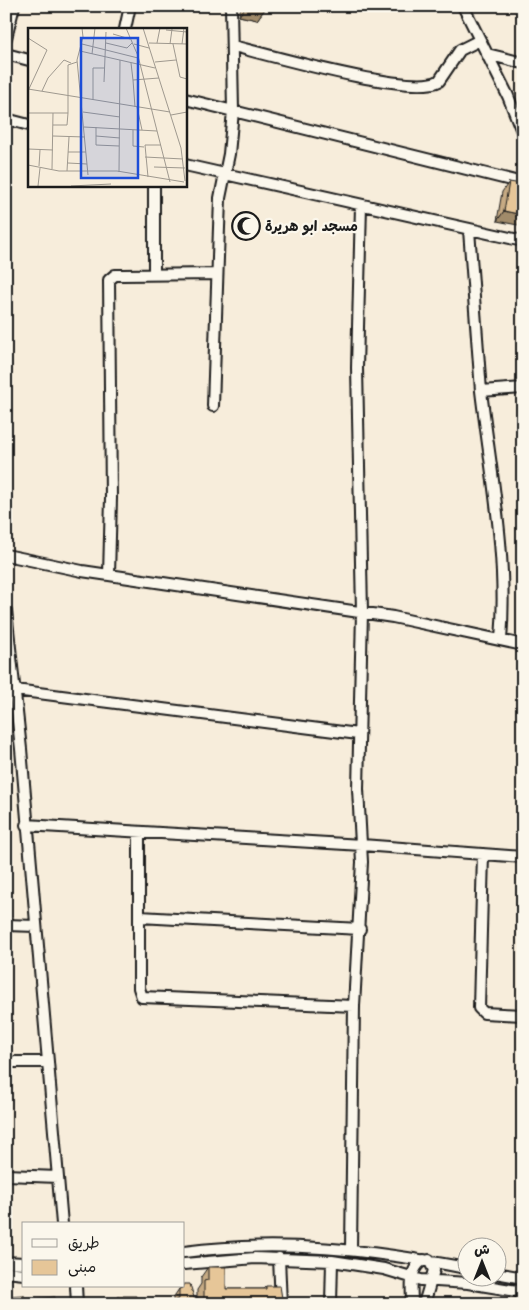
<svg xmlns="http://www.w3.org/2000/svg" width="529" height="1310" font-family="'Playpen Sans','Playpen Sans Arabic',sans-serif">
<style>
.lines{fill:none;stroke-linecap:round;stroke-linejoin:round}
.minor-casing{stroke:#1c1c1c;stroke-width:14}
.minor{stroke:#fbf7ec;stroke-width:10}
.wall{fill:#c6aa83;stroke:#1c1c1c}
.shaded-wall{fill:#a18b6a;stroke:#1c1c1c}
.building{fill:#e6c698;stroke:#1c1c1c}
.labels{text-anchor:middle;stroke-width:4.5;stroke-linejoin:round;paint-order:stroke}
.poi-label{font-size:14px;font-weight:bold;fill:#1c1c1c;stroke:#fbf7ec;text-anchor:start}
.inset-road{fill:none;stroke:#9f998f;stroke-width:1}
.view{fill:#1d4ed8;fill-opacity:0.15;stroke:#1d4ed8;stroke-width:2.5}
.inset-edge{fill:none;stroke:#1c1c1c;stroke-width:2.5}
</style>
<rect width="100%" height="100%" fill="#f7eddb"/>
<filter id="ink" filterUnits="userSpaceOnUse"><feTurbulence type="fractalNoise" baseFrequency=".02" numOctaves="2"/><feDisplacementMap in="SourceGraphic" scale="10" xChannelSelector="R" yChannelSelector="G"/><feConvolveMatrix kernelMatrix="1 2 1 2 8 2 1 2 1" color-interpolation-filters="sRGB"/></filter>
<g filter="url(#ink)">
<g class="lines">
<defs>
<path id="minor" d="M463 6 508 96 523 134
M125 29 130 6
M6 38 14 6
M233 46C269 55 411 96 439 81L460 50 480 40
M6 54 29 60
M487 54 523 63
M185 99 523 183
M6 119 29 125
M185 165 523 241
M154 185V274
M469 230 481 391
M213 406 220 198 229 154 233 111 231 6
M6 555 82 571 393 617 523 645
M109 575 111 498 109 280 115 275H122L217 274
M6 611 21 749 62 1224
M501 640C508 557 491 474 481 391L523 388
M15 690 358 734
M26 825 362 845 523 857
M139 833V988L142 997 354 1006
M483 854 479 1008 484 1013 523 1015
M140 917 360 929
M6 925 36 926
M6 1062H48
M6 1175 58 1177
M351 1249 354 1006 362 862 358 789 362 612 357 368 361 205
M184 1252C280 1239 372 1250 466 1268
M279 1258 281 1304
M6 1262 24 1263
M184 1264 255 1258 332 1261 384 1269 421 1280 468 1283 523 1292
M6 1272 24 1274
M496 1273 523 1278
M76 1286 77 1304
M331 1304 332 1261
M412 1304C412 1288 408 1268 424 1260
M424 1304 434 1270 429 1260"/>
</defs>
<use href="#minor" class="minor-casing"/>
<use href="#minor" class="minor"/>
</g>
<path class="wall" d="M241 6H267L257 20 239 16Z
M509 182 522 186 497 221 502 192Z
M208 1267 226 1289H264L266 1286 283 1304H197V1290L201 1284V1277Z
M181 1286H184L196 1304H173V1298Z
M118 1296 136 1304H114Z"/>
<path class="shaded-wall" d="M246 6H267L257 20 239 16Z
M504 211 523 215V226L497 221Z"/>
<path class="building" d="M509 182 522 184 523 215 504 211Z
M208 1267H226V1289H266V1286H280L283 1304H204V1281L208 1280Z
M184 1284H190L196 1304H175V1300L179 1299V1289L182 1288V1286H184Z
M24 1295V1300L55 1297V1300H61V1304H6V1296Z
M118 1296H136V1304H118Z"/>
</g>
<defs>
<symbol id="mosque-ring" viewBox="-11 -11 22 22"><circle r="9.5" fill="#fbf7ec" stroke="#1c1c1c" stroke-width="1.5"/><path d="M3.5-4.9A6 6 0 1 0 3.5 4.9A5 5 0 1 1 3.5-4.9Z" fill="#1c1c1c"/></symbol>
</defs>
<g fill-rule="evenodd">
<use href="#mosque-ring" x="230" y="210" width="32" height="32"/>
</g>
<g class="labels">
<g class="poi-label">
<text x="265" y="231">مسجد ابو هريرة</text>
</g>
</g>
<g transform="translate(28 28)">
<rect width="159" height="159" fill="#f7eddb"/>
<path class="inset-road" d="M54 0 55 9 49 32 60 147M98 0 110 28 142 154M115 0 153 120 157 153M138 2 159 4M85 6 102 11M0 10 19 22 0 63M78 15 99 20 104 15M121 15 159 16M129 15 132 0M54 16 110 30M106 16 121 20M142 16 144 1M145 16 152 49 159 51M154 16 156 0M52 23 127 40M64 26 67 0M127 34 148 32M103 35 105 52M76 54 78 4M0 61 142 84M14 63 20 50 36 32 43 35M65 72V40H77M107 79 105 52 131 50M109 79 114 102M55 84 92 89M0 85H25M143 87 159 84M25 97H39L40 85M56 99 129 103M68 99V117L91 118M105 102V118L116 119M25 108 57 109M68 108 92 110M0 121 25 122M40 124H58M117 129 155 131M40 135 59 136M0 137 31 143H89L156 154M11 138 12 122M126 139 157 140M24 141 25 85H40V37L49 34M39 143 41 109M91 144 92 32M120 149 117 117H133M10 158 12 140M43 158 83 156"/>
<path class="view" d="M53 10H110V150H53Z"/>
<rect width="159" height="159" class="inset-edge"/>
</g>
<rect width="529" height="1310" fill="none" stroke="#fbf7ec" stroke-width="25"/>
<rect x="12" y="12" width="504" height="1285" fill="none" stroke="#1c1c1c" stroke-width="2" filter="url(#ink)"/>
<rect x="22" y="1222" width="162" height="65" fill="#fbf7ec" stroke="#a29f99"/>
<rect x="32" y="1239" width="25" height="8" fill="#fbf7ec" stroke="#a29f99"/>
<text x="68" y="1248" font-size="15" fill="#1c1c1c">طريق</text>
<rect x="32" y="1260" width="25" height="15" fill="#e6c698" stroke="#a29f99"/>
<text x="68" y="1272" font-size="15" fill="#1c1c1c">مبنى</text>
<g transform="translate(482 1262)"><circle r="24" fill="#fbf7ec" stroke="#a29f99"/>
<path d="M0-4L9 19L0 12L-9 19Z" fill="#1c1c1c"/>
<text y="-8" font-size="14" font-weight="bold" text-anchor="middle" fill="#1c1c1c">ش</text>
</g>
</svg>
